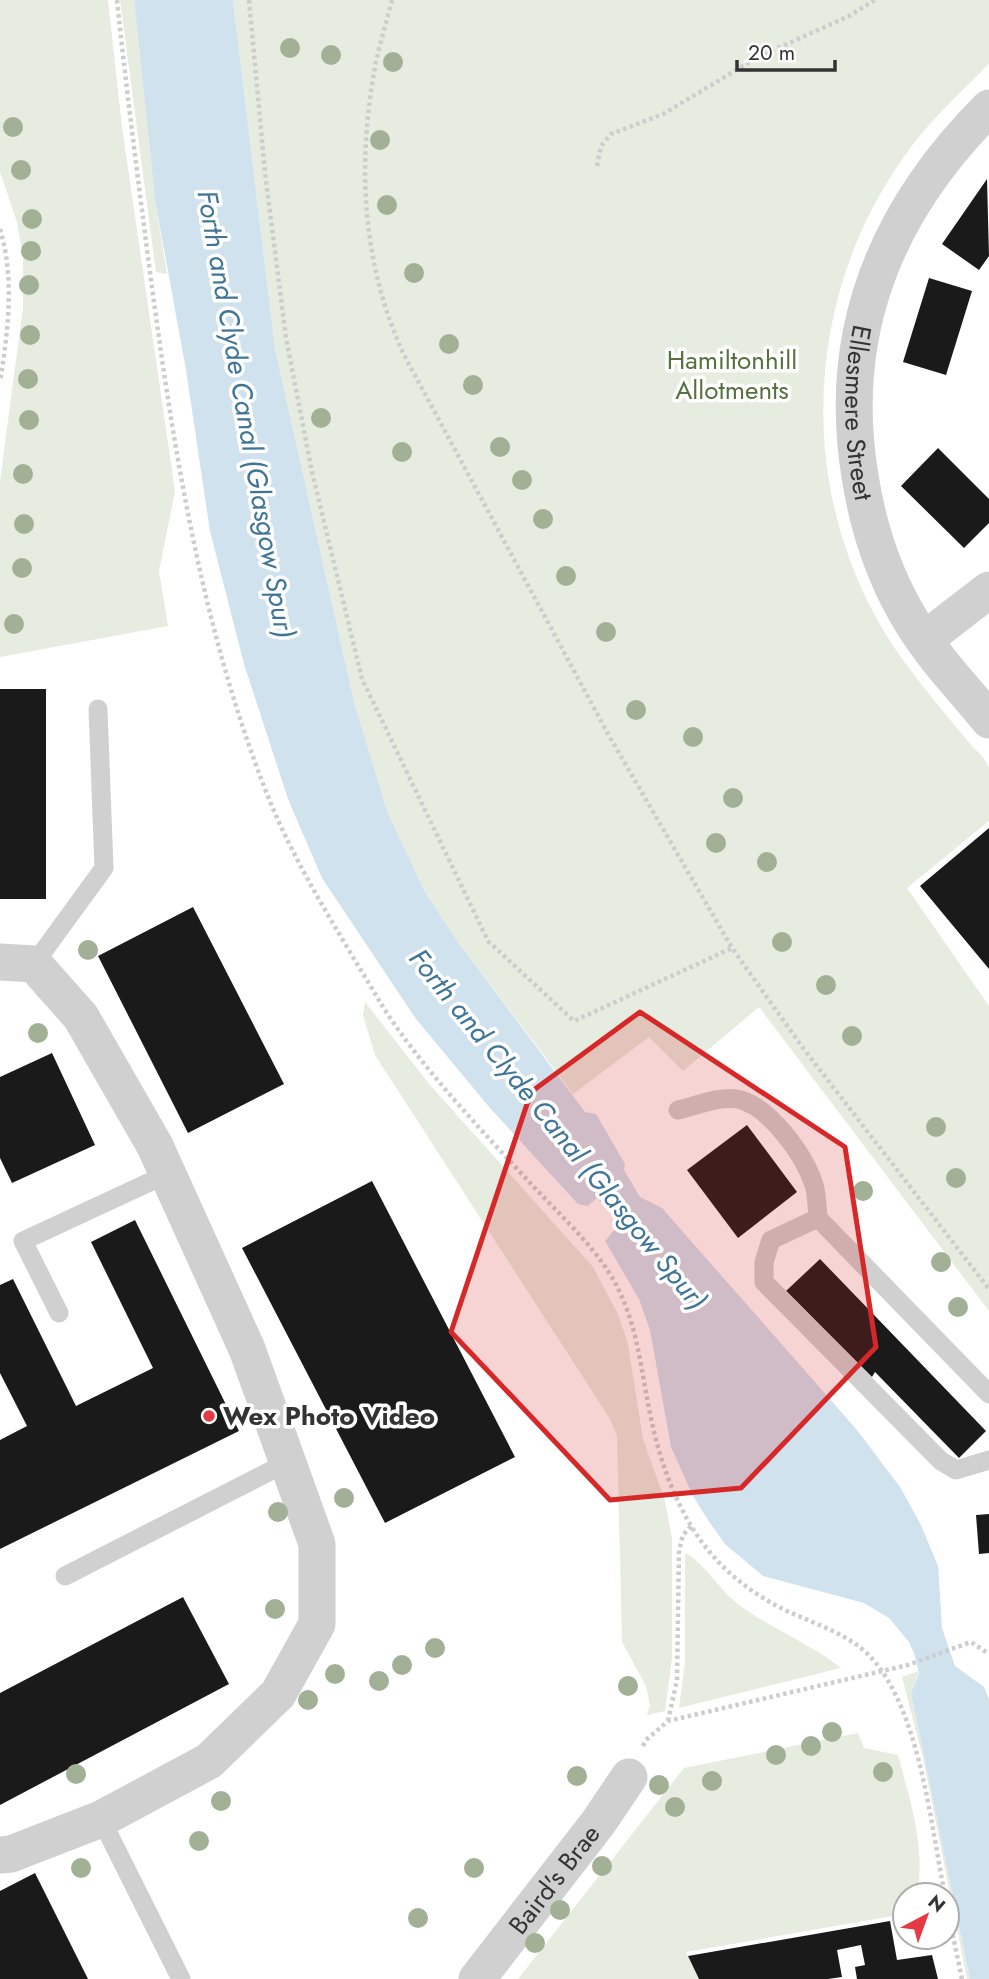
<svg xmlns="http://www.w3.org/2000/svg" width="989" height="1979" font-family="Jost,sans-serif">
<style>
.green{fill:#e6ecdf}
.water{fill:#cfe2ee}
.building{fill:#1a1a1a}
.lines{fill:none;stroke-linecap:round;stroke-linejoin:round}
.path{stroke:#cdcdcd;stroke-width:4.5;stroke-dasharray:3.5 3.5;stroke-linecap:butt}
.service{stroke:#d0d0d0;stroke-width:19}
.minor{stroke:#d0d0d0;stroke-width:37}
.tree{fill:#a2b095}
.marked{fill:#d62828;fill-opacity:0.2;stroke:#d62828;stroke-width:5;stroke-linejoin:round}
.poi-dot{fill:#e63946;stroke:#fff;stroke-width:2.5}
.labels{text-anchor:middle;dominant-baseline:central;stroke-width:7;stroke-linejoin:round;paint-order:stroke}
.park-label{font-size:26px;fill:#56703f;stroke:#fff}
.street-label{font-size:26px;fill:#333;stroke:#fff}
.poi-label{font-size:26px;font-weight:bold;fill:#333;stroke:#fff;text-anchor:start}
.water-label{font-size:28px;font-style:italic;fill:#3f7597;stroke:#fff}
</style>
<rect width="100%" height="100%" fill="#fff"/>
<path class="green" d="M0,0H108L122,127L175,491L159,571L168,626L0,657V481L23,308V258L17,222L0,172Z
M120,0H134L155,200L167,274L156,272Z
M233,0H989V64C959,94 927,123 903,158C803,300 796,490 888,638C911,674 939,706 966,739C972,747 986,758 989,768C989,783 989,806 989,821L907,888L989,1006V1311L759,1007L683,1071L649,1037L573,1094L455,938L424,890L387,811L371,761L355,706L275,349Z
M365,1002L430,1085L593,1267L618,1314L628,1344L643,1439L665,1501L672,1539V1658L665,1711L647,1715L650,1705L646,1686L622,1642L617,1436L610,1419L375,1055L363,1015Z
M685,1553C703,1561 721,1592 739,1605C772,1629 809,1643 841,1668L679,1708L685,1663Z
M919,1671L911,1693L970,1979H967L923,1758L902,1677Z
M858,1733L864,1748L898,1755C910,1800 926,1848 917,1895H905V1914L686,1952L699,1979H518L684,1768Z"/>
<path class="water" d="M134,0H233L275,349L355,706L387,811L424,890L455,938L585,1112L596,1114L625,1164L624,1170L640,1197L662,1208L857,1430L900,1487L920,1523L938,1566L942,1628L955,1666L984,1687L989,1699V1979H970L911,1693L919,1673L914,1653L909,1642L889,1618L864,1603L763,1576L725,1544L708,1520L693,1496L671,1447L650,1330L639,1299L605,1241L621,1222L597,1198L588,1206L578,1204L490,1108L416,1019L322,878L288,799L244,664L210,531L186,370L155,200Z"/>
<path class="building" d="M987,179L989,256L979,270L942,244Z
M929,278L972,291L946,375L903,362Z
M938,448L989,499V523L964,548L901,486Z
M0,689H46V899H0Z
M989,828V969L920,886Z
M193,907L284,1084L188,1133L98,956Z
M52,1053L95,1145L12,1183L0,1158V1077Z
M747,1125L797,1192L738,1238L687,1170Z
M372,1181L515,1457L385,1523L242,1248Z
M135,1220L239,1431L0,1549V1440L27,1426L0,1373V1285L13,1279L76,1406L153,1368L91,1242Z
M820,1259L986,1431L959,1458L875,1372L872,1377L786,1291Z
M989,1514V1553L979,1554L976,1515Z
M183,1597L229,1684L0,1805V1693Z
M35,1873L88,1979H0V1891Z
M890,1921L897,1960L932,1955L938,1979H857L855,1967L865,1965L861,1945L837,1950L842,1977L828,1979H699L688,1956Z"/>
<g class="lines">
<path class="path" d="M117,0C126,86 137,172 148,257C172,441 201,631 271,804C300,873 342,938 380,1002C417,1063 483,1132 532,1185C559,1214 589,1241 610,1274C638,1320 640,1367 651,1418C659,1457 672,1495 693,1529C716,1566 749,1593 789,1612C812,1622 837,1631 857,1645C919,1690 930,1824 945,1895
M249,0L265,173L286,338L312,472L362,679L488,941L574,1021L732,948
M392,0C386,24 378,48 374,73C357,169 363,266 404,355L608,734L732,948L803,1048L989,1289
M597,166L601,146L611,134L663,114L758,57L849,16L875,0
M0,229C15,279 8,331 0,382
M668,1721L677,1680L679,1550L683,1535L691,1526
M643,1746L646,1740L668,1721L908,1665L971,1642L989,1654
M947,1907L962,1979"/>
<path class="service" d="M34,964L104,868L98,709
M678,1110C696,1106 719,1096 737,1099C769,1105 805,1156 814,1185C817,1195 817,1207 818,1218L989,1394
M818,1218L771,1240L764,1262V1282L941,1461L956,1470L989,1460
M59,1313L23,1241L167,1174
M65,1576L290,1461
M101,1819L181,1979"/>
<g class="minor">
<path id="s1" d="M989,108C887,210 836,330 860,476C868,528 885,579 913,624C934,658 964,689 989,720"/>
<path d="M924,640L989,590"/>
<path d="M0,962L34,964L81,1017L155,1146L247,1349L317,1544V1624L278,1694L209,1761L101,1819L11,1854L0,1855"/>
<path id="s2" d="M477,1979L598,1823L629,1777"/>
</g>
</g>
<g class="tree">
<circle cx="290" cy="48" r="10"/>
<circle cx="331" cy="55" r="10"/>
<circle cx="393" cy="62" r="10"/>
<circle cx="13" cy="127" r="10"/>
<circle cx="380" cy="140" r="10"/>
<circle cx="21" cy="170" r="10"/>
<circle cx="387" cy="205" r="10"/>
<circle cx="32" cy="219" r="10"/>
<circle cx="31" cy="251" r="10"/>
<circle cx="414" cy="273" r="10"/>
<circle cx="29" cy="285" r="10"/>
<circle cx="30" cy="335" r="10"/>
<circle cx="449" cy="344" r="10"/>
<circle cx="28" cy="379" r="10"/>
<circle cx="473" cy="385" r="10"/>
<circle cx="321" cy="418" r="10"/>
<circle cx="29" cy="420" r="10"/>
<circle cx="500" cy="447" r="10"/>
<circle cx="402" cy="452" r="10"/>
<circle cx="23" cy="474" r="10"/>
<circle cx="522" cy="480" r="10"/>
<circle cx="543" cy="519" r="10"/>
<circle cx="24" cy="524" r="10"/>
<circle cx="22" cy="568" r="10"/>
<circle cx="566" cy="576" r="10"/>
<circle cx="14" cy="624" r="10"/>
<circle cx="606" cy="632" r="10"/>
<circle cx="636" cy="710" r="10"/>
<circle cx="693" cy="737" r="10"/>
<circle cx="733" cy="798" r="10"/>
<circle cx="716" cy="843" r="10"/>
<circle cx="767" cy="862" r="10"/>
<circle cx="782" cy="942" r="10"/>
<circle cx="88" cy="950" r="10"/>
<circle cx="826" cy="985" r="10"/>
<circle cx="38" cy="1033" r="10"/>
<circle cx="852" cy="1036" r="10"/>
<circle cx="936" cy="1127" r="10"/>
<circle cx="956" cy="1178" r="10"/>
<circle cx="863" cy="1191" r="10"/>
<circle cx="941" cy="1262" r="10"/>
<circle cx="958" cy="1307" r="10"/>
<circle cx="344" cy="1498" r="10"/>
<circle cx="278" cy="1512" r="10"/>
<circle cx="275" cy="1609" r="10"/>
<circle cx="435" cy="1648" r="10"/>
<circle cx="402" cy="1665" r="10"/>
<circle cx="335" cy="1674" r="10"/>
<circle cx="379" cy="1681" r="10"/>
<circle cx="628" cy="1686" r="10"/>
<circle cx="308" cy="1700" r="10"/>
<circle cx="832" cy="1732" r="10"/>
<circle cx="811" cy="1746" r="10"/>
<circle cx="776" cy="1755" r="10"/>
<circle cx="883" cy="1772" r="10"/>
<circle cx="76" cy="1774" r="10"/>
<circle cx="577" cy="1776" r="10"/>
<circle cx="712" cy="1781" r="10"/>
<circle cx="659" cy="1785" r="10"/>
<circle cx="221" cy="1801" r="10"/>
<circle cx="675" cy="1807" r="10"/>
<circle cx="199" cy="1841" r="10"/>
<circle cx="602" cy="1866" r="10"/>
<circle cx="81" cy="1868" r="10"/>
<circle cx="474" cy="1868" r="10"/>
<circle cx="560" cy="1910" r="10"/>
<circle cx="418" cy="1918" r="10"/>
<circle cx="535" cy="1943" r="10"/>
</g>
<path class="marked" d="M640,1012L845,1147L876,1347L741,1488L610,1500L451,1332L531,1092Z"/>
<circle class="poi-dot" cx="209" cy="1416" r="7"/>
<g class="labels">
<g class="park-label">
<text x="732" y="360">Hamiltonhill<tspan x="732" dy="30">Allotments</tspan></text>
</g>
<g class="street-label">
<text stroke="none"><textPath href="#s1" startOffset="343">Ellesmere Street</textPath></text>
<text stroke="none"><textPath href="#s2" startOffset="126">Baird's Brae</textPath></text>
</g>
<g class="poi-label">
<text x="223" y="1416">Wex Photo Video</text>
</g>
<g class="water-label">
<text transform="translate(246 414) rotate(80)">Forth and Clyde Canal (Glasgow Spur)</text>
<text transform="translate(558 1129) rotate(51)">Forth and Clyde Canal (Glasgow Spur)</text>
</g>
</g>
<g transform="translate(926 1916) rotate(41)"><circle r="33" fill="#ffffff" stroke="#adadad" stroke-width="2"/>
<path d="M0-5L12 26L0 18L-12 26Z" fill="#e63946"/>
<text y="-10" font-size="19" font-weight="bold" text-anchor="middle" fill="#333333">N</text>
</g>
<path d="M737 60v10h98v-10" fill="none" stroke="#333333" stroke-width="3.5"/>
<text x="748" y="60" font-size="21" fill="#333333" stroke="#ffffff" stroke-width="5" paint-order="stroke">20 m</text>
</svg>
